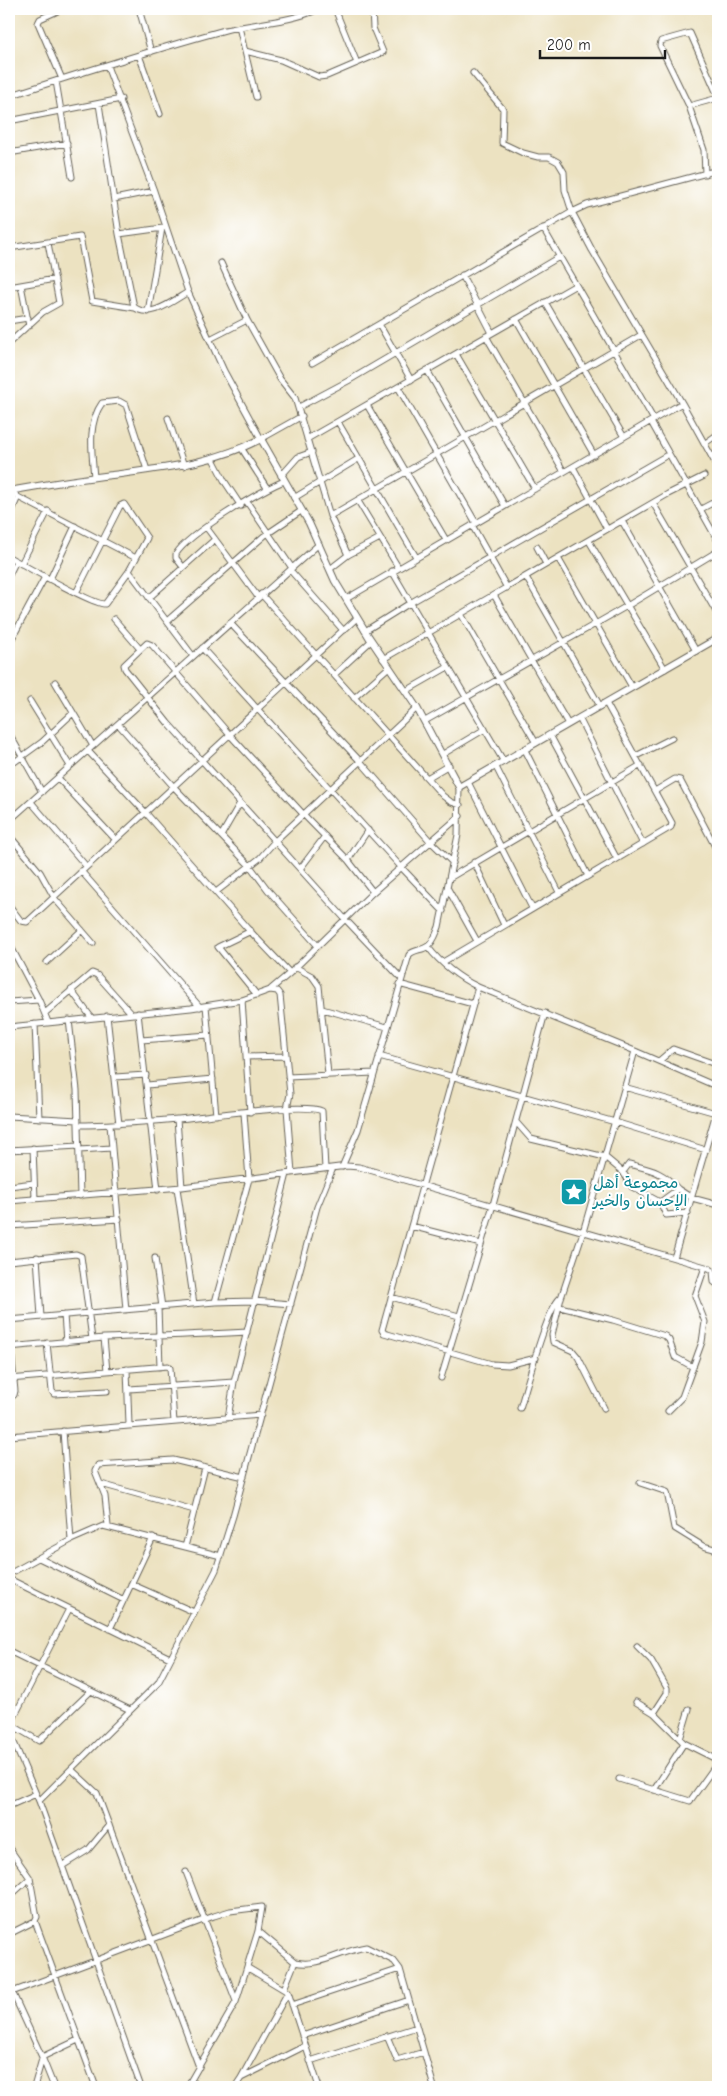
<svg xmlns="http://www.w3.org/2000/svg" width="727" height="2096" font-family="'Comic Neue','Playpen Sans Arabic',sans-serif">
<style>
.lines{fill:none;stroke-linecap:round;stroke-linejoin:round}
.minor-casing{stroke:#656156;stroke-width:7}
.tertiary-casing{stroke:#656156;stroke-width:8}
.minor{stroke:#fff;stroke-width:5}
.tertiary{stroke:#fff;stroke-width:6}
.labels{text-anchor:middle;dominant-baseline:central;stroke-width:4;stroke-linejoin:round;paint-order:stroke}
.culture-label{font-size:16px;fill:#0d838f;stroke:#fff;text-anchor:start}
</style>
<rect width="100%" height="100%" fill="#fff"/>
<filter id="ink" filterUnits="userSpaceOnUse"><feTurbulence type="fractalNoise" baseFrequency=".02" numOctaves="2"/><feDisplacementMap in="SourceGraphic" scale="10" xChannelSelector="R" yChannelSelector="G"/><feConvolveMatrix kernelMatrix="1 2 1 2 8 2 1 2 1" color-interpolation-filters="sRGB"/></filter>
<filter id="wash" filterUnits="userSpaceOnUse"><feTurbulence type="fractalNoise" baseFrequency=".0096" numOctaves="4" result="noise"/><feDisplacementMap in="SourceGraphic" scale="20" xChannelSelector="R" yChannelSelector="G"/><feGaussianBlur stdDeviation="1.12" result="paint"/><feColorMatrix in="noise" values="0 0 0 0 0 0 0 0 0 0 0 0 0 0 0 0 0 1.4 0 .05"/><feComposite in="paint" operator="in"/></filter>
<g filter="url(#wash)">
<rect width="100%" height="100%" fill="#ece2c1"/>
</g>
<g filter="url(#ink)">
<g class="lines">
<g class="minor-casing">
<path id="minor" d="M62,9L40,19L38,23L62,79
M139,9L151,52
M335,9L357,63
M239,27L256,97
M245,51L281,60L319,77L327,76L383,52L373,28L372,9
M139,55L160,114
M107,66L154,191L188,292L224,371L261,439L302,416
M473,73L503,109L502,143L523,153L538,157H549L558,162L564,172L565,190L572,212L587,205L718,170
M56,81L72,177
M9,96C80,73 152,50 225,30C254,23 292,22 318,9
M99,104L119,234L134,307C150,320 174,300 188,292
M689,106L718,98
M9,121L121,99
M9,153L67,143
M705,174L704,150L689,106L660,46L661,41L690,33L718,96
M114,199L154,191
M543,228L654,420
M119,234L163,228
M9,248L80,237L92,301L135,308
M221,263L247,320L280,379L295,398L330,516L348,555
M462,275L492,333
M21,285L29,326
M9,287L55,279
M545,302L624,437
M148,312L162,228
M516,319L594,455
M9,321L28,318
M379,324L411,380
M486,336L564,472
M210,339L247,320
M9,343L43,312L59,303L48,243
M456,354L535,489
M312,363L572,212L592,250L682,403L718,468
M427,370L505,506
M398,387L476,523
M367,405L446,540
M299,407L348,381L559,257
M168,418L184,466
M338,422L416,557
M651,422L718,541
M307,439L576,285
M704,444L718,434
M242,449L267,488
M213,459L225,482L241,506
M573,467L607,529
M281,476L298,457L312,452
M94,477C92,453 87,424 102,403L119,401L126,405L147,470
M11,491L18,497L136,558
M294,498L358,459
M358,501L398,567
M247,502L292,568
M653,503L718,615
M701,509L718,500
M330,516L641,335
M9,517L18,497
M622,521L696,651
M472,525L507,588
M206,527L258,597
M589,541L665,669
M537,547L546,564
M9,557C24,565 93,605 105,604L129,571L147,538L124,504L120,506L76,593
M558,558L632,687
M21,564L48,511
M183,567L176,558V554C189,533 260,491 284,481
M330,569L348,555L380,538
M290,570L342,629L344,630L357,618
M129,571L193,656
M392,571L504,762
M9,575L16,561
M526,577L600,706
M50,579L75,526
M261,594L443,796L451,802L460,805
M494,595L568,724
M149,598L215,539
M346,599L682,403
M461,614L536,743
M114,619L140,649
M167,621L264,536L301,511
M230,623L360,761L430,841L453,863
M365,631L410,603L669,454
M9,644L45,577
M202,648L401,867L443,911
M383,659L668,494L704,476
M334,675L371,641
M55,682L93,746
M406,691L448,667
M354,698L389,667
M30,701L70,766
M579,718L643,844
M425,721L627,606L718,551
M118,724L173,786L250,866L268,890L317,945
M9,733L42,792
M550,735L617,859
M525,750L588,876
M88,751L145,812L247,928L290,973L271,989
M443,754L485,729
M636,756L672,738
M9,766L42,742L73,713
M496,767L559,892
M58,778L115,839
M427,778L449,765
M468,782L532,908
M655,791L675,779L680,780L718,852
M31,802L86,866
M9,821L319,544
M9,835L40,872L55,899L93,943
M221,836L240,803
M348,860L368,830
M474,862L504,925
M300,869L325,836
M81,871L200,1007
M451,877L641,765
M448,889L477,941
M216,892L260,858L275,841L417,708
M373,892L348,860L304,815L229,734L152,645L147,643L124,665L125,669L168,723L345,919L401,978
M9,905L21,921L27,922L343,630
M251,931L218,947L257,995
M9,943L39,1000L48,1022
M428,947C440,963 459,978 478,987L382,1330L384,1333L492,1364L508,1365L536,1358
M47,962L82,930
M443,962L671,827L672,823L606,703
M295,967L312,976L319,986L328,1074
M290,973L373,892L460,816
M399,984L473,1004
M478,987L635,1051L583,1232L561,1298L552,1335L553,1342L573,1351L578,1357L604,1408
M71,990L91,1017
M242,1000L250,1112
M9,1002L39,1000
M206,1006L216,1115
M322,1009L387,1027
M45,1013L92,973L97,975L131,1013
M138,1013L158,1190
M107,1016L119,1124
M69,1020L77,1090L80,1196
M35,1024L39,1118
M9,1027L191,1008L242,1000L270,990L277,991L280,995L290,1094L287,1109L292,1173
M141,1040L209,1035
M635,1051L718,1087
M379,1056L615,1122L706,1150
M246,1057L286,1056
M659,1061L673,1049L718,1065
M115,1077L146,1075
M288,1077L374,1073
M147,1085L213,1079
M624,1087L716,1113
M9,1116L78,1120
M177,1119L182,1187
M516,1122L531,1139L605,1157L623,1172L632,1187L660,1202L666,1215L688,1213
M78,1125C111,1125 144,1122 177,1119C202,1117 305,1102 322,1111L325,1169
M110,1125L126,1310
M33,1148L35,1199
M9,1150L79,1146
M79,1150L112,1148
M342,1167L358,1130L409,955C414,949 422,951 428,946C434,942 436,934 439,927L458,835L459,787
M623,1172L629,1164C652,1170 662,1171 678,1189
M9,1186L34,1183
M177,1188L194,1304
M9,1201L182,1187L347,1166L359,1167L709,1268L713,1271L714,1282L718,1285
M660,1202L678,1189L692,1198L718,1205
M9,1226L119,1219
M411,1226L481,1244
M37,1257L41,1317
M155,1258L162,1307
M674,1258L718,1106
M9,1261L76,1254L81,1256L92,1339
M391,1297L459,1316
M215,1302L249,1179L244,1113
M158,1307L160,1367
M560,1307L613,1320L665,1336L669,1340L675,1357L693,1367
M64,1315L66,1342
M9,1320L215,1302L254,1301L291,1304
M9,1329L15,1391L14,1395L9,1398
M104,1338C152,1336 199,1335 247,1332
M47,1343L52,1391L54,1394L107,1391
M9,1347L104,1338L107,1371
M127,1369L129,1425
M441,1378L493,1205L545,1013
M9,1379L168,1366L170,1368L174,1422
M129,1389L234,1382
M520,1408C527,1386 546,1311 560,1298
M668,1411L682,1397L702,1342L705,1322L695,1296L705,1267
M228,1418L234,1382L287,1174
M63,1431L71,1540
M9,1436L261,1415
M640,1483L667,1492L674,1528L703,1546L718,1550
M101,1484L194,1510
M108,1526L105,1496L95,1471L98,1465L173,1460L244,1477
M185,1547L205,1468
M39,1558L124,1600
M9,1574L71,1540L103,1526L221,1556
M9,1579L170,1658
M131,1584L194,1612
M110,1629L153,1538
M637,1646L651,1660L667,1688V1693L654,1713
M9,1651L130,1710
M636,1702L654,1713L684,1743L718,1760
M10,1724L39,1741L91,1691
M9,1727L69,1609
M9,1731L39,1801L141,2087
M680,1739L689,1709
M71,1769L158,1683L216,1570L233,1516L317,1207L333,1168
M619,1779L690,1801L718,1762
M654,1790L684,1743
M39,1801L71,1769L97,1793L199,2067
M9,1806L36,1794
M9,1848L30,1878L37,1917L35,1921L96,2087
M62,1866L88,1850L109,1825
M186,1872L236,2001
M9,1897L30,1878
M258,1931L295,1962C319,1968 343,1950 366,1947L394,1961L400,1969L434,2087
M9,1934L35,1921
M248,1968L288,1992L319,2087
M9,1985L42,2057L54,2087
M284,1989L295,1962
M12,1992L214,1916L230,1911L262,1907L258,1931L236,2002L187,2087
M288,1992L241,2078L305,2046
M292,2005L400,1969
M302,2036L409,2000
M387,2036L397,2060L424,2052
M42,2057L78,2040
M310,2061L417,2027
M34,2087L42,2059
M235,2087L241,2078"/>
</g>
<g class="tertiary-casing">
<path id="tertiary" d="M9,491C43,485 77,479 112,475C168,467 209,465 261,439L309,523L335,581L369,637L417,708L459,787L718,638"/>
</g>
<use href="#minor" class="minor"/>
<use href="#tertiary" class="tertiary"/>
</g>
</g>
<defs>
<g id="sight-square" transform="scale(1.4375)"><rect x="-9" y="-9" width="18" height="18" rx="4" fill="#0f9aa8" stroke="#fff"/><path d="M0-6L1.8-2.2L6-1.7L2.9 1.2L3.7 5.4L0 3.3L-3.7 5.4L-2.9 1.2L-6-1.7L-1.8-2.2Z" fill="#fff"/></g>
</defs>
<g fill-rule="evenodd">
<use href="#sight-square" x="574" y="1192"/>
</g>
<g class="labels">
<g class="culture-label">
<text x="593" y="1183">مجموعة أهل<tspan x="593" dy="18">الإحسان والخير</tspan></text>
</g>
</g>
<rect width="727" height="2096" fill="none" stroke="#fff" stroke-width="30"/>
<path d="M540 50v8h125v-8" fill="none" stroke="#1c1c1c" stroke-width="2.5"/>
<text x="547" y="50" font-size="15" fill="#1c1c1c" stroke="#ffffff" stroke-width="4" paint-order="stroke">200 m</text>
</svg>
